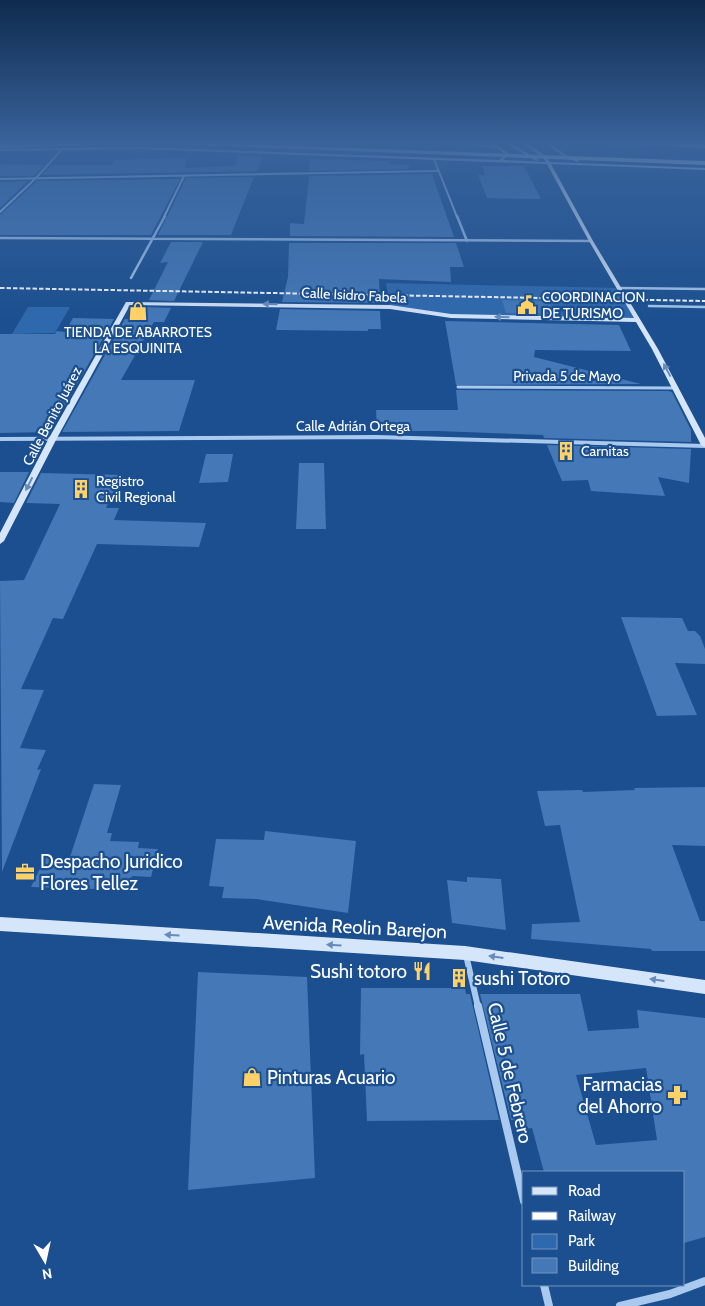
<svg xmlns="http://www.w3.org/2000/svg" width="705" height="1306" font-family="Cabin,sans-serif">
<style>
.green{fill:#2e69ad}
.building{fill:#4478b7;fill-rule:evenodd}
.lines{fill:none;stroke-linecap:round;stroke-linejoin:round}
.minor-far5{stroke:#a9c9ee;stroke-width:2}
.minor-far4{stroke:#a9c9ee;stroke-width:2.5}
.minor-far3{stroke:#a9c9ee;stroke-width:3}
.minor-far2{stroke:#a9c9ee;stroke-width:4}
.minor-far1{stroke:#a9c9ee;stroke-width:6}
.minor{stroke:#a9c9ee;stroke-width:8}
.secondary{fill:#d6e6fa;fill-rule:evenodd}
.trunk{fill:#f8faff;fill-rule:evenodd}
.rail{stroke:#fff;stroke-width:2;stroke-dasharray:4.5 2;stroke-linecap:butt}
.oneway{fill:#668bba}
.labels{text-anchor:middle;dominant-baseline:central;stroke-width:4.5;stroke-linejoin:round;paint-order:stroke}
.far-street-label{font-size:14px;fill:#fff;stroke:#1b4f8f}
.far-poi-label{font-size:14px;fill:#fff;stroke:#1b4f8f;text-anchor:start}
.near-poi-label{font-size:19px;fill:#fff;stroke:#1b4f8f;text-anchor:start}
.near-street-label{font-size:19px;fill:#fff;stroke:#1b4f8f}
</style>
<rect width="100%" height="100%" fill="#1b4f8f"/>
<path class="green" d="M386,283L619,288L638,320L451,316L390,307Z
M28,307H70L55,333L12,334Z"/>
<path class="building" d="M238,156L263,157L257,171L42,175L52,165H112L114,160L186,158L185,168L235,166Z
M310,159L390,161L389,164L410,165L407,169L309,171Z
M0,164L44,165L34,176H0Z
M482,166H524L541,199L487,198L478,175H485Z
M432,174L454,237L290,236V223L304,224L309,176Z
M254,177L231,235H158L186,178Z
M180,179L151,235H0V215L37,181Z
M28,181L0,208V182Z
M171,242H203L174,301L149,300L168,262L160,263Z
M289,243H456L464,267H450L451,282L379,279L380,303L282,302L288,277Z
M502,300L549,301L555,314L506,313Z
M145,307L171,308L164,322H154L121,380H195L179,431L62,432L125,319H129L135,309H144Z
M280,309L380,311L381,329H368V331L276,330Z
M73,318L114,319L50,432L0,433V334H55L57,331L65,332Z
M445,321L619,325L631,351L535,350L534,357L641,384L456,385Z
M456,390L668,391L672,392L691,430V442L544,438L543,435L437,431H377L376,410H458Z
M547,445L691,449L689,483L658,477L665,496L591,491L588,480L562,481Z
M206,454H233L228,482L199,483Z
M299,463H324L326,529H296Z
M0,472H29L14,503L0,502Z
M41,473L121,475L106,508H119L114,520L206,523L199,547L97,544L63,619L53,618L21,689L44,690L20,748L46,750L37,770L41,769L2,872L0,581L24,580L60,504L26,503Z
M621,617L682,618L688,631H695L700,636L705,649V664L675,663L697,715L657,716Z
M94,784L121,785L107,833H112L110,841L139,842L138,848L158,849L151,877L132,876L128,890L31,887L45,858L69,860Z
M705,787V846L672,845L700,921H705V951H652L651,949L531,939L532,924L580,922L560,825L545,826L537,791L582,790L583,792L635,790L634,788Z
M265,831L356,841L348,913L256,899L222,898L224,887L209,886L216,839L264,840Z
M467,877L501,879L506,930L452,923L447,880L467,882Z
M198,972L307,977L315,1178L188,1190Z
M361,988H465L466,994H470L499,1120L367,1121L364,1054L360,1055Z
M480,994H580L588,1031L639,1028L637,1010L705,1018V1237L684,1243V1172H544L532,1128L525,1129L523,1120H511ZM646,1068L657,1140L596,1145L576,1075Z"/>
<g class="lines">
<path class="minor-far5" d="M451,141L499,148
M434,159L457,217
M0,179L437,171
M0,212L36,178L63,148
M164,217L184,176"/>
<path class="minor-far4" d="M457,216L467,241
M0,238L591,241
M131,278L165,216
M619,288L705,289
M649,306L705,307"/>
<path class="minor-far3" d="M458,387L676,388"/>
<path class="minor-far2" d="M0,439L376,437L705,446"/>
<path class="minor-far1" d="M466,955L478,1007"/>
<path class="minor" d="M478,1006L524,1201
M544,1285L549,1306
M620,1306L670,1294L705,1281"/>
<path class="secondary" d="M487,141H491L510,154L503,160L546,162L543,158L519,141H524L546,156L550,162L705,168V170L551,164L593,241L658,349L705,438V447L701,445L652,349L636,322L451,318L390,309L130,305L57,438L4,541L0,544V533L49,438L126,302L390,305L451,314L634,318L589,241L547,164L140,149L0,151V149L140,147L499,160L506,155Z
M502,141H507L539,160L536,161Z
M542,141H546L568,156L580,161L578,162L566,158Z
M0,917L465,946L705,980V994L465,960L0,931Z"/>
<path class="trunk" d="M161,141L705,161V165L146,143L0,148V144Z
M564,141L705,144V148L566,142Z"/>
<path class="rail" d="M0,288L705,301"/>
</g>
<defs><path id="oneway-solid" d="M-6-.8H1V-3.2L6.5 0L1 3.2V.8H-6Z" transform="scale(1.25)"/></defs>
<g class="oneway">
<use href="#oneway-solid" transform="translate(270 304) rotate(-179)"/>
<use href="#oneway-solid" transform="translate(502 317) rotate(-179)"/>
<use href="#oneway-solid" transform="translate(667 370) rotate(-118)"/>
<use href="#oneway-solid" transform="translate(29 484) rotate(117)"/>
<use href="#oneway-solid" transform="translate(172 935) rotate(-177)"/>
<use href="#oneway-solid" transform="translate(334 945) rotate(-177)"/>
<use href="#oneway-solid" transform="translate(496 957) rotate(-172)"/>
<use href="#oneway-solid" transform="translate(657 980) rotate(-172)"/>
</g>
<linearGradient id="sky" x2="0" y2="1"><stop stop-color="#0f2b4f"/><stop offset="0.44" stop-color="#39639b"/><stop offset="1" stop-color="#39639b" stop-opacity="0"/></linearGradient>
<rect width="705" height="324" fill="url(#sky)"/>
<defs>
<g id="civic-bare" transform="scale(1.5)"><path d="M-.6-6.5H3V-4.5H.6V-3L4-1V1h2V6H-6V1h2V-1L-.6-3ZM-1.2 2.5V6h2.4V2.5Z" fill="#ffd166" stroke="#1b4f8f" stroke-width="2.5" paint-order="stroke"/></g>
<g id="shop-bare" transform="scale(1.5)"><path d="M-5-2.5h2.3a2.7 3.5 0 0 1 5.4 0H5L5.5 6h-11ZM-1.5-2.5h3a1.5 2.3 0 0 0-3 0Z" fill="#ffd166" stroke="#1b4f8f" stroke-width="2.5" paint-order="stroke"/></g>
<g id="building-bare" transform="scale(1.5)"><path d="M-4-6H4V6H1V3H-1V6H-4ZM-2.5-4.3h1.7v1.8h-1.7ZM.8-4.3h1.7v1.8H.8ZM-2.5-1h1.7V.8h-1.7ZM.8-1h1.7V.8H.8Z" fill="#ffd166" stroke="#1b4f8f" stroke-width="2.5" paint-order="stroke"/></g>
<g id="office-bare" transform="scale(1.5)"><path d="M-6-3h4V-5.5h4V-3h4V5H-6ZM-1-4.5V-3h2v-1.5ZM-6 0V1H6V0Z" fill="#ffd166" stroke="#1b4f8f" stroke-width="2.5" paint-order="stroke"/></g>
<g id="restaurant-bare" transform="scale(1.5)"><path d="M-5-6h1v4h1v-4h1v4h1v-4h1v5L-1.5 .5V6h-2V.5L-5-1ZM5-6V6H3V1.5H1.5Q1.5-4 5-6Z" fill="#ffd166" stroke="#1b4f8f" stroke-width="2.5" paint-order="stroke"/></g>
<g id="pharmacy-bare" transform="scale(1.5)"><path d="M-2-6h4v4h4v4h-4v4h-4v-4h-4v-4h4Z" fill="#ffd166" stroke="#1b4f8f" stroke-width="2.5" paint-order="stroke"/></g>
</defs>
<g fill-rule="evenodd">
<use href="#civic-bare" x="527" y="305"/>
<use href="#shop-bare" x="138" y="311"/>
<use href="#building-bare" x="566" y="451"/>
<use href="#building-bare" x="81" y="489"/>
<use href="#office-bare" x="25" y="872"/>
<use href="#restaurant-bare" x="422" y="971"/>
<use href="#building-bare" x="459" y="978"/>
<use href="#shop-bare" x="252" y="1077"/>
<use href="#pharmacy-bare" x="677" y="1095"/>
</g>
<g class="labels">
<g class="far-street-label">
<text transform="translate(354 295) rotate(3)">Calle Isidro Fabela</text>
<text x="567" y="376">Privada 5 de Mayo</text>
<text transform="translate(52 416) rotate(-62)">Calle Benito Juárez</text>
<text x="353" y="426">Calle Adrián Ortega</text>
</g>
<g class="far-poi-label">
<text x="542" y="297">COORDINACION<tspan x="542" dy="16">DE TURISMO</tspan></text>
<text x="138" y="332" text-anchor="middle">TIENDA DE ABARROTES<tspan x="138" dy="16">LA ESQUINITA</tspan></text>
<text x="581" y="451">Carnitas</text>
<text x="96" y="481">Registro<tspan x="96" dy="16">Civil Regional</tspan></text>
</g>
<g class="near-poi-label">
<text x="40" y="861">Despacho Juridico<tspan x="40" dy="22">Flores Tellez</tspan></text>
<text x="407" y="971" text-anchor="end">Sushi totoro</text>
<text x="474" y="978">sushi Totoro</text>
<text x="267" y="1077">Pinturas Acuario</text>
<text x="662" y="1084" text-anchor="end">Farmacias<tspan x="662" dy="22">del Ahorro</tspan></text>
</g>
<g class="near-street-label">
<text transform="translate(355 927) rotate(3)">Avenida Reolin Barejon</text>
<text transform="translate(510 1073) rotate(77)">Calle 5 de Febrero</text>
</g>
</g>
<rect x="522" y="1171" width="162" height="115" fill="#1b4f8f" stroke="#7695bc"/>
<rect x="532" y="1187" width="25" height="8" fill="#d6e6fa" stroke="#7695bc"/>
<text x="568" y="1196" font-size="15" fill="#ffffff">Road</text>
<rect x="532" y="1212" width="25" height="8" fill="#ffffff" stroke="#7695bc"/>
<text x="568" y="1221" font-size="15" fill="#ffffff">Railway</text>
<rect x="532" y="1234" width="25" height="15" fill="#2e69ad" stroke="#7695bc"/>
<text x="568" y="1246" font-size="15" fill="#ffffff">Park</text>
<rect x="532" y="1258" width="25" height="15" fill="#4478b7" stroke="#7695bc"/>
<text x="568" y="1271" font-size="15" fill="#ffffff">Building</text>
<g transform="translate(45 1261) rotate(171)" stroke="#1b4f8f" stroke-width="4" paint-order="stroke">
<path d="M0-4L9 19L0 12L-9 19Z" fill="#ffffff"/>
<text y="-8" font-size="14" font-weight="bold" text-anchor="middle" fill="#ffffff">N</text>
</g>
</svg>
